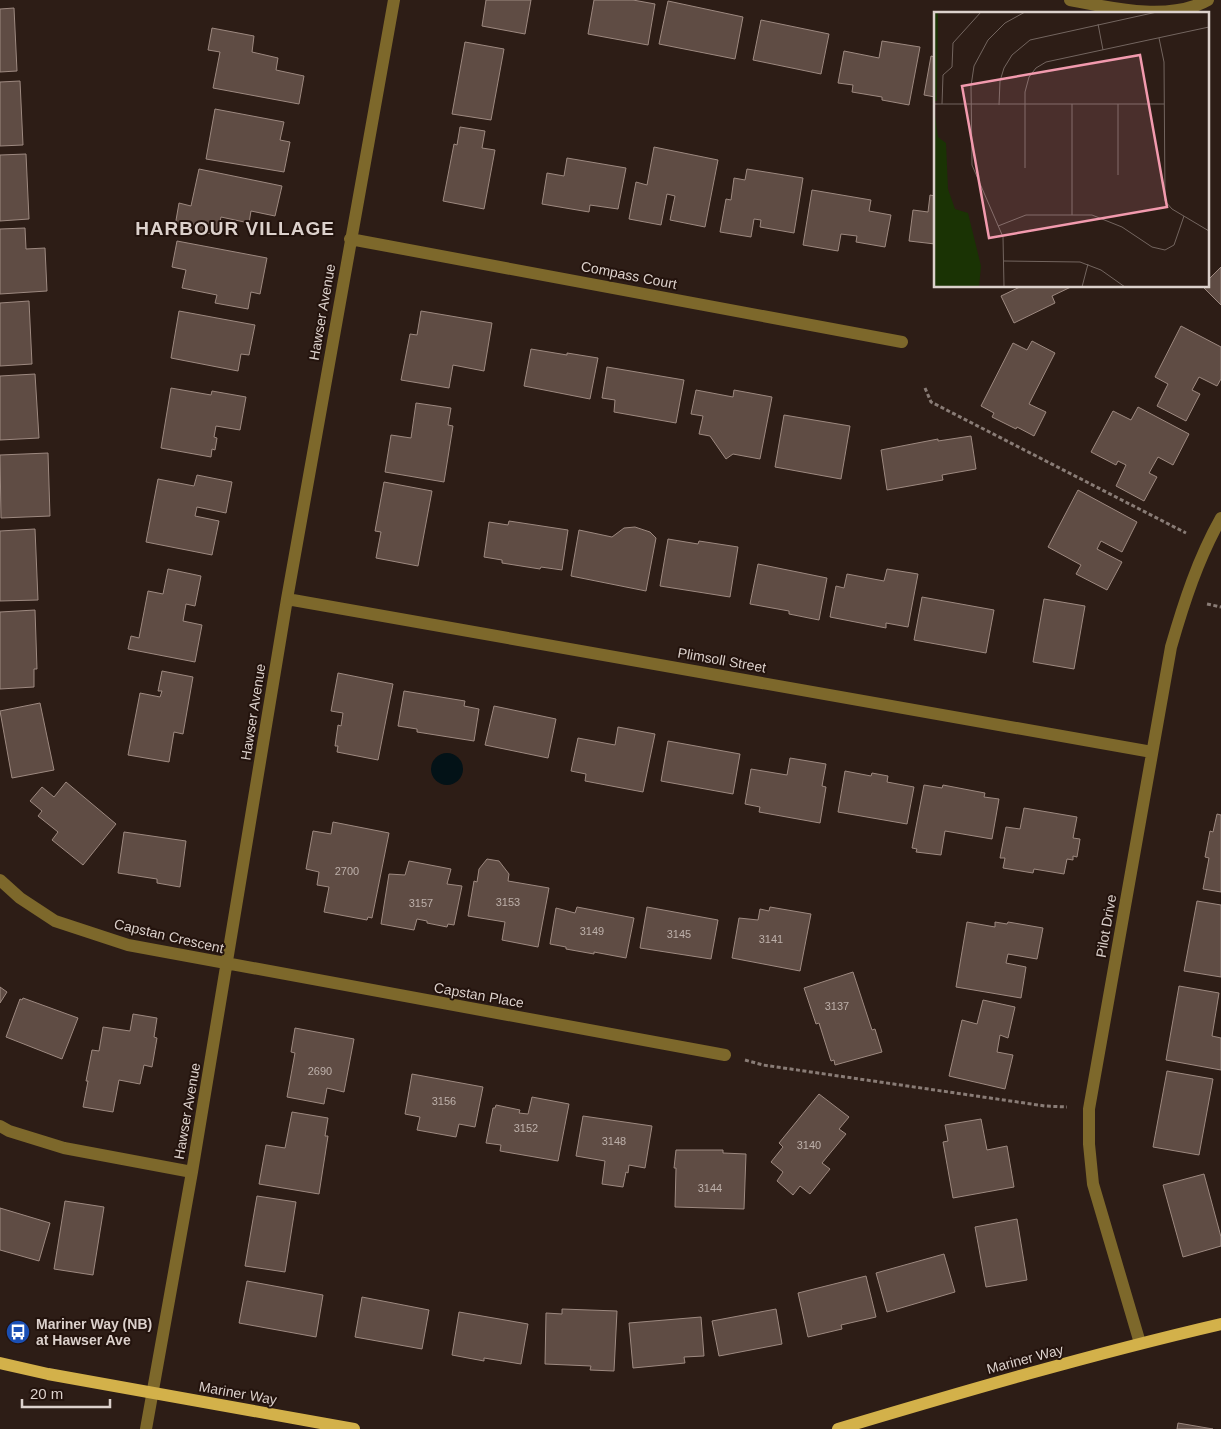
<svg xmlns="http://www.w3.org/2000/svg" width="1221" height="1429" font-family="Helvetica,sans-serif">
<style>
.water{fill:#031217}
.building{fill:#5f4c44;stroke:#9d8980}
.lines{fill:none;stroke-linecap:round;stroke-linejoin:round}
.path{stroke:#897c76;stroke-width:3;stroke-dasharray:4 2.5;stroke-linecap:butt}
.minor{stroke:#7d682b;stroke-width:12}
.major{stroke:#d3b14a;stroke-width:12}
.labels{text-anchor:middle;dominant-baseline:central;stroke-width:4;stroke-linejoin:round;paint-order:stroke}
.number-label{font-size:11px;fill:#bdb0aa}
.street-label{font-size:14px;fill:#dcd1cc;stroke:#23130d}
.poi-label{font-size:14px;font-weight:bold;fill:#dcd1cc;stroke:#23130d;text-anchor:start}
.district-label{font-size:19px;font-weight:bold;letter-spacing:1px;fill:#dcd1cc;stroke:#23130d}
.inset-road{fill:none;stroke:#73655f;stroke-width:1}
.view{fill:#f29aae;fill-opacity:0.15;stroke:#f29aae;stroke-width:2.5}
.inset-edge{fill:none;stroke:#dcd1cc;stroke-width:2.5}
</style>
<rect width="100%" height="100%" fill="#2d1d16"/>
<path class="water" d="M431 769a16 16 0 1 1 32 0a16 16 0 1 1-32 0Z"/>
<path class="building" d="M486,0H531L525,34L482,26Z
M594,0H633L655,4L648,45L588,34Z
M668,1L743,17L735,59L659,44Z
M14,8L17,71L0,72V9Z
M761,20L829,34L821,74L753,60Z
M212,28L254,36L252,52L278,58L276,70L304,76L299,104L213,88L220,52L208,50Z
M882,41L920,47L909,105L882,100V97L852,92L853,85L838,83L844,51L879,58Z
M465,42L504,49L491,120L452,114Z
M931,56L935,57V97L924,95Z
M20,81L23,145L0,146V82Z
M215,109L284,122L280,140L290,142L284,172L206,159Z
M460,127L485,131L482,148L495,150L484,209L443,201L454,144L457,145Z
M654,147L718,160L705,227L670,220L675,196L667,194L661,225L629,219L636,182L647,185Z
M26,154L29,219L0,221V155Z
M567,158L626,168L618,209L590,205L589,212L542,204L547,173L564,176Z
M199,169L282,186L275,216L251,211L249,223L221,217L217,235L175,226L179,203L191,206Z
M747,169L803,178L794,233L760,227L761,220L754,219L751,237L720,232L726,199L731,200L734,178L745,180Z
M812,190L871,200L869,211L891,215L885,247L856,242L857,236L841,234L838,251L803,245Z
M930,195L935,196V244L909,241L913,210L928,212Z
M25,228L26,249L45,248L47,291L0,294V229Z
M177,241L267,258L260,294L251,292L248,309L215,303L217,295L182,288L186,270L172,267Z
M1221,267V305L1202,286H1207V281Z
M1022,286H1073L1052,296L1055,303L1014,323L1001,296Z
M29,301L32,364L0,366V303Z
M179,311L255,325L249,355L241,354L238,371L171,358Z
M421,311L492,323L484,371L453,365L449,388L401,380L410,334L417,335Z
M1181,326L1221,347V379L1217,386L1199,377L1192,390L1200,394L1186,421L1157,406L1168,384L1155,377Z
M1032,341L1055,353L1029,404L1046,412L1034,436L1017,427L1016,429L992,417L994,413L981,406L1013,343L1027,350Z
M531,349L567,355V353L598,358L590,399L524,386Z
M607,367L684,380L676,423L614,412L615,400L602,398Z
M35,374L39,438L0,440V376Z
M171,388L211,395L212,391L246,397L240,430L216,426L214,437L217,438L215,450L212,449L211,457L161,448Z
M696,390L733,397L734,390L772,397L760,459L733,454L726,459L710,436L699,434L703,416L691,414Z
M416,403L451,408L448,425L453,426L444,482L385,472L391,435L411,438Z
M1138,407L1189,434L1173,465L1158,457L1149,473L1157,477L1144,501L1116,486L1126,465L1118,461L1116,465L1091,452L1113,411L1131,420Z
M784,415L850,426L841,479L775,467Z
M971,436L976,469L942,475L943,480L887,490L881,450L938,439V441Z
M48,453L50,516L1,518L0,455Z
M197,475L232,482L226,513L197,507L195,516L219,521L212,555L146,542L158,479L194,486Z
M384,482L432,491L418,566L376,558L381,532L375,531Z
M1078,490L1137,522L1122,552L1101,541L1097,549L1122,562L1107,590L1076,574L1081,565L1048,547Z
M509,521L568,530L562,570L541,567L540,569L502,563V560L484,557L489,522L508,525Z
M635,527L650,532L656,538L646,591L571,576L579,530L612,537L624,528Z
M35,529L38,600L0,601V531Z
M668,539L698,544L699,541L738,547L730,597L660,586Z
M758,564L827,578L819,620L789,614V611L750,604Z
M168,569L201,576L195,606L186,604L183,621L202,625L195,662L128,649L131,636L139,638L148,591L163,594Z
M887,569L918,574L908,627L886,623V628L830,617L836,586L844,588L847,574L884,581Z
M922,597L994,610L986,653L914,640Z
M1044,599L1085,606L1074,669L1033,662Z
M35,610L37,669H34V687L0,689V612Z
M162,671L193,677L183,734L174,732L169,762L128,755L140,693L160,697L162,691H158Z
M338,673L393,684L378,760L337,752L338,746H335L338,725L341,726L343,713L331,711Z
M404,691L465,701L464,706L479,709L474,741L417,732V729L398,726Z
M40,703L54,770L12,778L0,711Z
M494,706L556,719L548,758L485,745Z
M618,727L655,734L643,792L585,781L586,774L571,771L578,738L615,745Z
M668,741L740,754L733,794L661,781Z
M790,758L826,764L822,786L826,787L820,823L759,812L760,807L745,804L751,769L787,775Z
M845,771L871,776L872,773L888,776L887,782L914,787L907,824L838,812Z
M66,782L116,824L83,865L52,840L58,832L38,816L42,811L30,801L42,787L54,797Z
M924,785L942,788L943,785L985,793L984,797L999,799L992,839L945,831L941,855L916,852L917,849L912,848Z
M1024,808L1077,817L1073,838L1080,839L1077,857L1073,856V860L1067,859L1064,874L1034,869L1033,873L1003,868L1005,858H1000L1006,827L1020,829Z
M1217,814L1221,815V892L1203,889L1209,858L1205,857L1210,831L1213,832Z
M333,822L389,833L372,918L368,917L367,920L324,912L329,887L317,885L319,872L306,869L313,831L331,834Z
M124,832L186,841L180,887L157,883V879L118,873Z
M487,859L499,861L509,874L508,881L549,888L538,947L502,940L505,922L468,916L474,881L477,882L479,869Z
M409,861L451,869L447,884L462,886L454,925L448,924L447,927L427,923V921L417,919L414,930L381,924L389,874L405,875Z
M1197,901L1221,905V977L1184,971Z
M577,907L634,918L626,958L594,952V954L566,949V947L550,944L556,908L575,913Z
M647,907L718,920L711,959L640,948Z
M770,907L811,914L800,971L732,958L739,918L758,920L760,909L769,911Z
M967,922L995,927V922L1007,924L1008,922L1043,928L1037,959L1008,954L1006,963L1026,967L1021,998L956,987Z
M853,972L872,1030L875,1029L882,1052L835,1065L834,1060L831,1061L819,1023L816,1024L804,988Z
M1179,986L1219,993L1212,1036L1221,1038V1070L1166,1060Z
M0,987L7,992L0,1003Z
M23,998L78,1018L62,1059L6,1037L20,999L22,1000Z
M983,1000L1015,1007L1008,1038L1000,1035L997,1052L1013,1055L1005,1089L949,1076L962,1020L977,1024Z
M133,1014L157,1018L154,1037L157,1038L152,1067L144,1065L140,1084L119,1080L113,1112L83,1107L88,1081H86L92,1050L99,1051L103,1027L130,1031Z
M295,1028L354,1039L344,1092L327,1088L324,1104L287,1097L295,1053L291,1052Z
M1167,1071L1213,1079L1199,1155L1153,1147Z
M412,1074L483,1087L475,1127L459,1124L456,1137L417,1130L420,1117L405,1114Z
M819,1094L849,1117L839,1129L846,1134L822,1163L830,1169L810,1194L800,1186L793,1195L777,1181L783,1172L771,1162L783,1147L779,1143Z
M532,1097L569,1104L558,1161L500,1151L501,1145L486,1143L493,1108H495L496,1105L520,1110L519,1113L528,1114Z
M292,1112L328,1118L325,1136H328L319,1194L259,1184L266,1145L285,1148Z
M583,1116L652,1126L645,1168L629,1165L628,1173L626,1172L623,1187L602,1184L605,1161L576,1156Z
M981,1119L987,1150L1007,1146L1014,1187L953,1198L943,1142L948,1141L945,1125Z
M676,1150H723V1153L746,1154L744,1209L675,1207L676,1168H674Z
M1204,1174L1221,1237V1246L1183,1257L1163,1185Z
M257,1196L296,1202L285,1272L245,1266Z
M65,1201L104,1207L93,1275L54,1269Z
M0,1208L50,1223L39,1261L0,1250Z
M1017,1219L1027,1280L986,1287L975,1227Z
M944,1254L955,1292L887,1312L876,1273Z
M866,1276L876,1317L841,1325L842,1329L808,1337L798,1293Z
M247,1281L323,1295L316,1337L239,1323Z
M362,1297L429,1310L422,1349L355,1337Z
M562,1309L617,1311L614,1371L590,1370L591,1366L545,1364L546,1313L562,1314Z
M776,1309L782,1344L719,1356L712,1321Z
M459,1312L528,1324L521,1364L484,1358V1361L452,1355Z
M701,1317L704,1356L684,1357L685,1363L633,1368L629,1323Z
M1178,1423L1213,1429H1177Z"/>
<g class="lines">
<path class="path" d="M925,388L931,402L1186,533
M1207,604L1221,607
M745,1060L763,1065L1045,1106L1067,1107"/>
<path class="minor" d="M1070,0C1111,8 1169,22 1208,0
M350,239L902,342
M287,599L1152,752
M0,880L20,898L55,921L128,945L725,1055
M0,1126L9,1131L64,1148L192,1172
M1140,1343L1093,1184L1089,1144V1109L1171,647C1184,602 1198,559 1221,518
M146,1429L192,1172L287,599L394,0"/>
<path class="major" d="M0,1363L48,1374L354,1429
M838,1429C965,1391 1092,1354 1221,1324"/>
</g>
<defs>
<g id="bus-disc" transform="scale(1.25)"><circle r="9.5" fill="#1a4fb4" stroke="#23130d"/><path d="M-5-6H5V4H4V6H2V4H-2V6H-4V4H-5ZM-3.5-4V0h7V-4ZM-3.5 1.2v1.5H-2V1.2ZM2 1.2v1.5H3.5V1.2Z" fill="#fff"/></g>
</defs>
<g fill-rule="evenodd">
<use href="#bus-disc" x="18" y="1332"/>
</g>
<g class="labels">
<g class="number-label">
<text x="347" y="871">2700</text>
<text x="508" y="902">3153</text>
<text x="421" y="903">3157</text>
<text x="592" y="931">3149</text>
<text x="679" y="934">3145</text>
<text x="771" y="939">3141</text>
<text x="837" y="1006">3137</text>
<text x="320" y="1071">2690</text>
<text x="444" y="1101">3156</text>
<text x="526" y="1128">3152</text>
<text x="614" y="1141">3148</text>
<text x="809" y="1145">3140</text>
<text x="710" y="1188">3144</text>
</g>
<g class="street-label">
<text transform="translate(629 275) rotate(11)">Compass Court</text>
<text transform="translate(322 312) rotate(-80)">Hawser Avenue</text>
<text transform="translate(722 660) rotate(10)">Plimsoll Street</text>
<text transform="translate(253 712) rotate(-81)">Hawser Avenue</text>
<text transform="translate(1106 926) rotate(-80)">Pilot Drive</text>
<text transform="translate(169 936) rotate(13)">Capstan Crescent</text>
<text transform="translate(479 995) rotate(10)">Capstan Place</text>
<text transform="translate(187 1111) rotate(-80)">Hawser Avenue</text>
<text transform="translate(1025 1359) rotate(-15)">Mariner Way</text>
<text transform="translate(238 1393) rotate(10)">Mariner Way</text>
</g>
<g class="poi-label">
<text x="36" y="1324">Mariner Way (NB)<tspan x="36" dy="16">at Hawser Ave</tspan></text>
</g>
<g class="district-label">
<text x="235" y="228">HARBOUR VILLAGE</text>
</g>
</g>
<g transform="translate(934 12)">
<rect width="275" height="275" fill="#2d1d16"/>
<path d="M0,0H4L3,89H0ZM0,95L4,125L12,131L14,177L21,197L34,201L47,254L45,275H0Z" fill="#1a3304"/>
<path class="inset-road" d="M164,12L169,38M225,26L230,50L231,189L238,197L275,219M0,92H230M8,92L9,63L18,55L19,31L47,0M65,93L66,69L70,56L78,43L96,28L223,0M91,156V80L95,65L102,56L112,50L275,15M184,163V92M138,203V92M64,214L92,203H158L188,215L218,235L231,238L240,233L250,204M70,249L146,250L167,258L191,275M70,275L69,225L38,153L37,74L40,54L54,28L71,11L91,0M148,275L154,252"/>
<path class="view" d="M206,43L233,195L55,226L28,74Z"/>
<rect width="275" height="275" class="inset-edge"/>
</g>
<path d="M22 1399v8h88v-8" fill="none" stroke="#dcd1cc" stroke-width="2.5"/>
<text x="30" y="1399" font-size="15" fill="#dcd1cc" stroke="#23130d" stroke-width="4" paint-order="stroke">20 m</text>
</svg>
